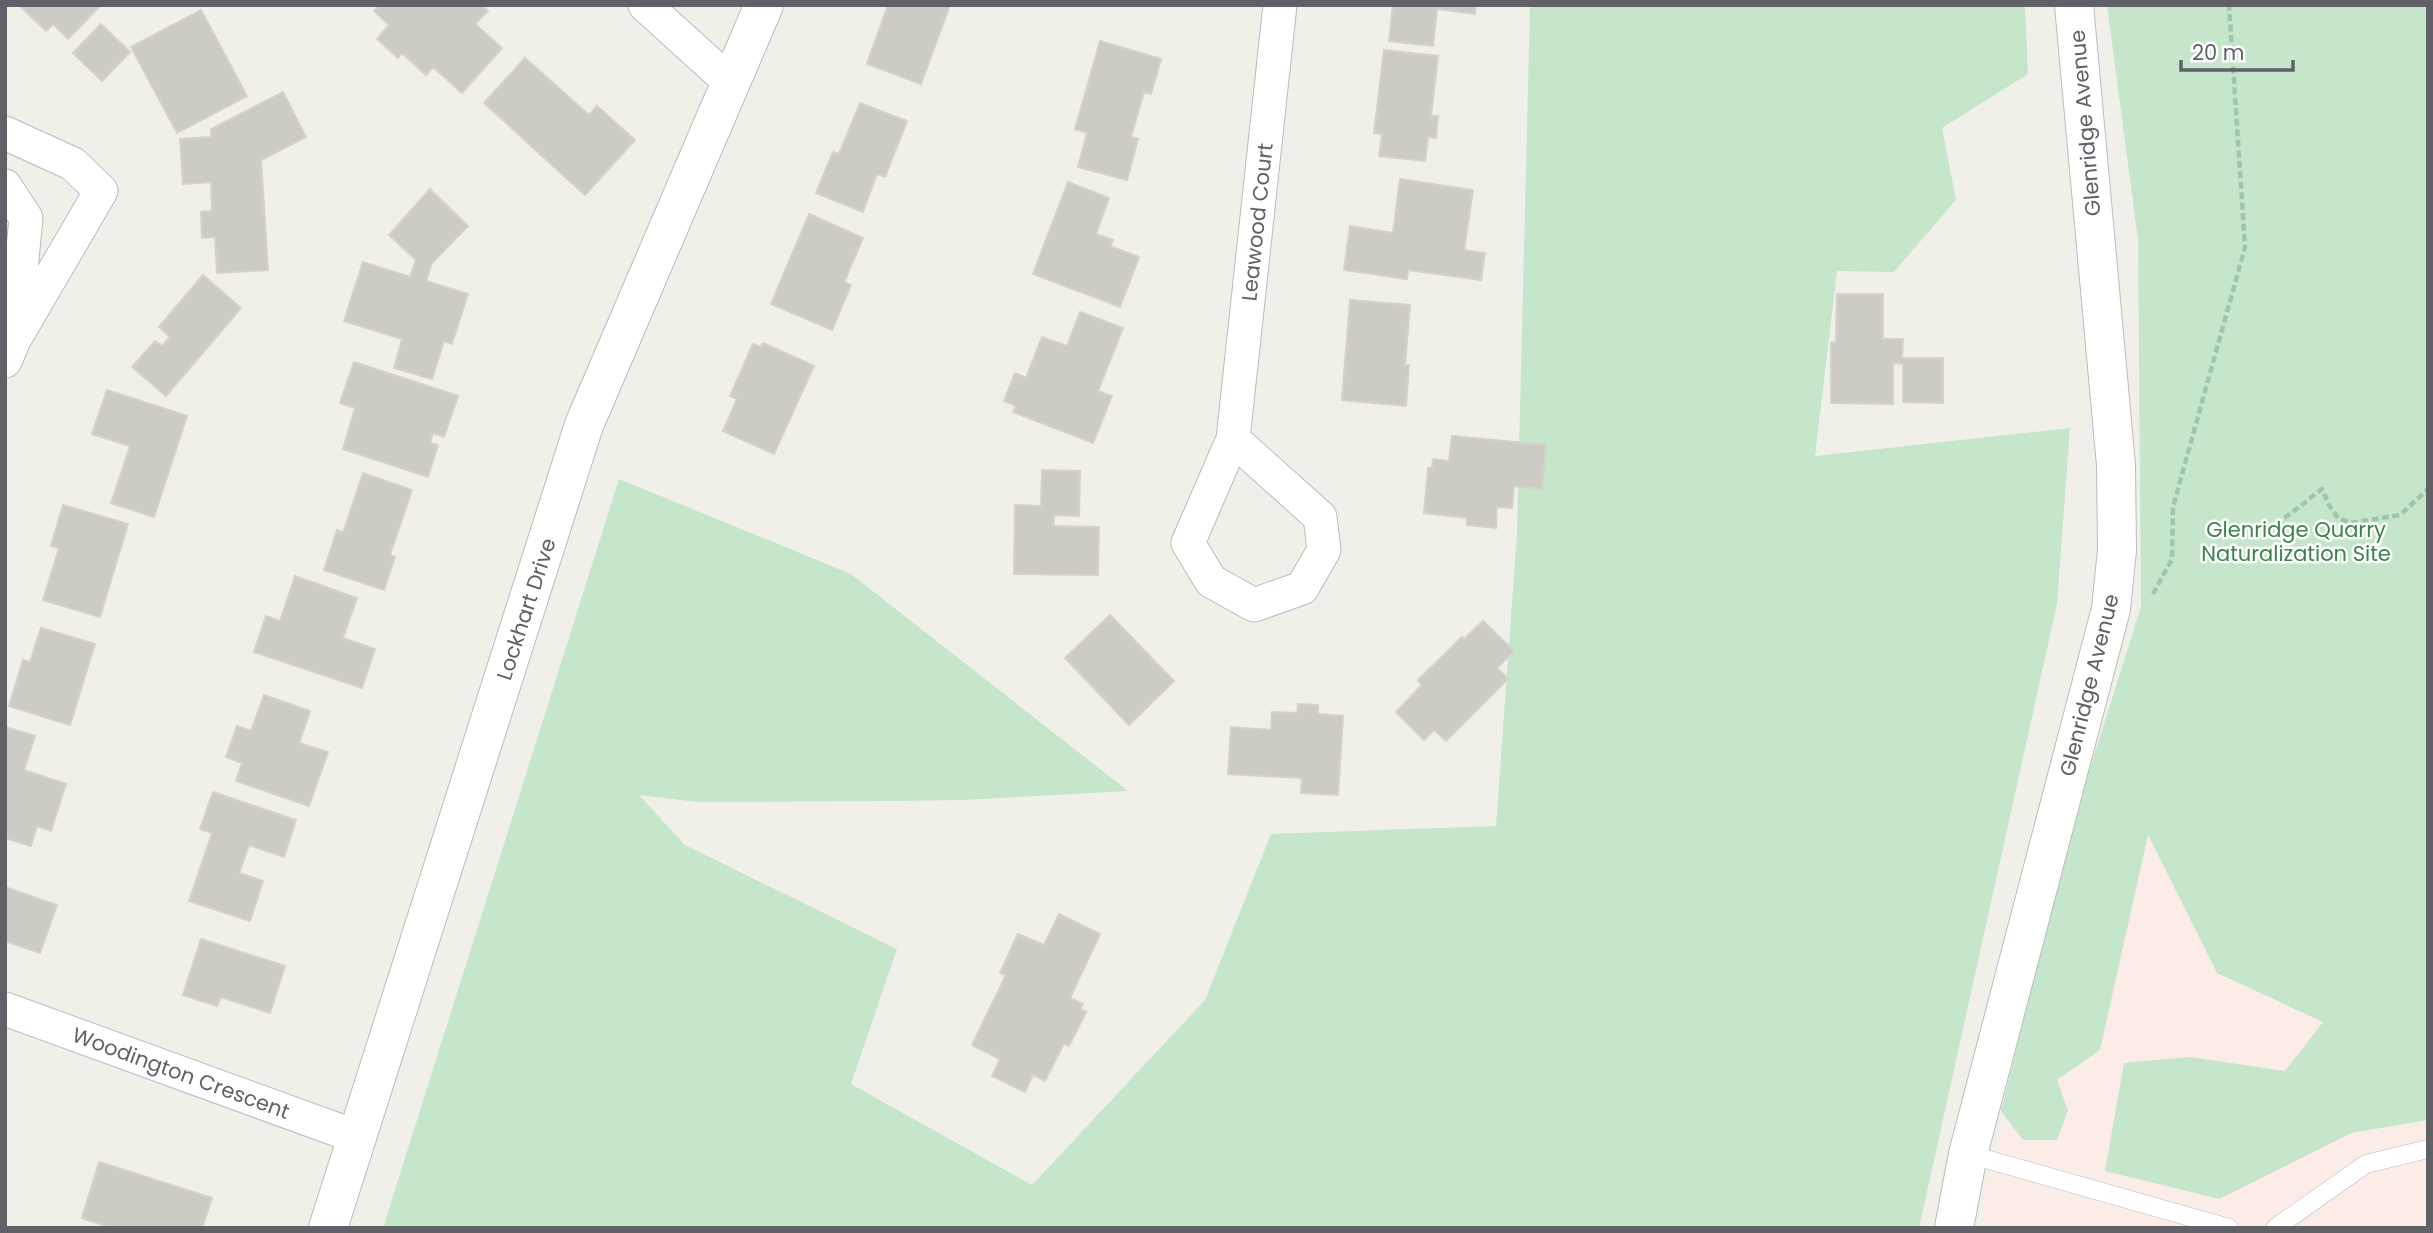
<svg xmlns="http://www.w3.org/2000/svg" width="2433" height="1233" font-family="Poppins,sans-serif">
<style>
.medical{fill:#fbece7}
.green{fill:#c6e6cc}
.building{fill:#cccbc4;stroke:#d5d3c7;stroke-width:2}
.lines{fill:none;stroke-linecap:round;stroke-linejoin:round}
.service-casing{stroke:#babbc1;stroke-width:19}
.minor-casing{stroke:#babbc1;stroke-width:35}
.tertiary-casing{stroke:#babbc1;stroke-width:40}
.secondary-casing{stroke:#b9bbc1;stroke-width:40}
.path{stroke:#9ec5b0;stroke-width:4.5;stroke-dasharray:7 3.5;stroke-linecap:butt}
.service{stroke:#fff;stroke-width:18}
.minor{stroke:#fff;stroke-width:33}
.tertiary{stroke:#fff;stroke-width:38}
.secondary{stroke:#fff;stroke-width:38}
.labels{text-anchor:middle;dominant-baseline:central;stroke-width:5;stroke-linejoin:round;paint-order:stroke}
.street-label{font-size:21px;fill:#5f6167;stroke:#fff}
.park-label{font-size:21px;fill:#3a844a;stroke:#fff}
</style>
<rect width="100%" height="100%" fill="#f0f0e8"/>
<path class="medical" d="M2152,608L2428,770V1228H1982L1984,1192Z"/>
<path class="green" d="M1530,5H2025L2028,74L1942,128L1956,200L1894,272L1837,271L1815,456L2070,428L2057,604L1919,1228H383L619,479L851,574L1128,791L963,800L895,801L698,802L639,795L685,845L897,949L851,1084L1032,1185L1205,1000L1271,834L1496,826L1517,533Z
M2107,5H2428V1120L2351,1133L2219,1199L2105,1171L2124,1063L2190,1057L2285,1071L2323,1022L2217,973L2148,835L2100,1050L2057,1080L2068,1110L2057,1140H2023L2001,1111L2073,822L2141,607L2138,240Z"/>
<path class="building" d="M19,5H101L68,39L53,24L46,31Z
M379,5H481L488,11L475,24L502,48L462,93L433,67L426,75L402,53L398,58L377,39L389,25L374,11Z
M888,5H950L921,84L867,64Z
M1393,5H1476L1475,14L1437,9L1433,46L1389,41Z
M201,10L247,96L177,133L131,47Z
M101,24L130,52L102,81L73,53Z
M1100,41L1161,59L1151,94L1144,92L1131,137L1138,139L1127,180L1078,167L1087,133L1075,129Z
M1384,50L1438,56L1431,116H1438L1436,138L1428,137L1425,161L1379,156L1382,134L1374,133Z
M525,58L589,115L597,106L635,140L585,195L484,103Z
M283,92L306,137L261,160L268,270L217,273L215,237L202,238L201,212L212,211L211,182L183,184L180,139L211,137V129Z
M860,103L907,121L885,177L877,174L863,212L816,193L833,152L839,154Z
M1400,179L1473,190L1464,250L1485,253L1481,280L1408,270L1407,279L1344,270L1350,226L1393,233Z
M1068,182L1109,198L1096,234L1113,240L1110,246L1139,257L1120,307L1033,274Z
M430,189L468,226L432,263L426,281L468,294L452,344L444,341L432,379L394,368L402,339L344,321L363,262L410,277L416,260L389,235Z
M809,214L863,238L844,282L851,285L832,330L771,304Z
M203,275L241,308L166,396L132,367L155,341L162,346L170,337L159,327Z
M1837,294H1883V339H1903L1902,358H1943V403L1903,402V364L1893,363V404L1831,403V342H1836Z
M1350,300L1410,305L1405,365H1409L1406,406L1342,400Z
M1080,312L1123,328L1098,391L1112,396L1093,443L1013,412L1016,406L1004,401L1015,373L1026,378L1042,337L1067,346Z
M763,343L814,366L774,454L723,431L737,399L730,396L753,344L761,347Z
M354,362L458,396L444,437L433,433L430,443L438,445L428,477L343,449L355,408L340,403Z
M107,390L187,416L154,517L111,503L130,446L92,434Z
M1452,436L1546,445L1542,489L1514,486L1512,508L1497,507L1496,528L1467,525V518L1424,513L1428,468H1432L1433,459L1449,461Z
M1042,470L1080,471L1079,516L1054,515V526L1099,527L1098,575L1014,574L1015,505L1041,506Z
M363,473L412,490L390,555L395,557L384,590L324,570L337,530L343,533Z
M63,505L128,524L100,617L43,600L59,548L51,546Z
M295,576L357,598L343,638L375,649L362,688L254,652L266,616L280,621Z
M1110,615L1174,681L1129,725L1065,658Z
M1483,621L1514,651L1497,668L1508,679L1446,741L1434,730L1424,740L1396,712L1422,685L1418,680L1462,637L1464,639Z
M41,628L95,644L70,725L9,706L23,660L30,662Z
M264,695L310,711L299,743L328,752L309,806L236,781L242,763L226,757L237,726L251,731Z
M1298,704L1318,705V714L1343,716L1338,795L1301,793L1302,778L1228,774L1231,727L1271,730L1272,712L1297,713Z
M5,727L35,736L24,770L66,784L51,831L37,826L31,846L5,838Z
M213,792L296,820L284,857L249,845L239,873L263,881L250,921L189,901L212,833L200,829Z
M5,887L57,905L40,953L5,941Z
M1059,914L1100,934L1070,998L1083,1004L1080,1009L1086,1012L1069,1046L1064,1043L1045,1081L1033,1075L1025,1092L992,1076L1000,1059L972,1045L1006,975L1000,973L1018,934L1044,945Z
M201,939L285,966L270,1013L221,997L217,1006L183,995Z
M99,1162L212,1198L202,1228H112L82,1218Z"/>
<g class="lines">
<g class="service-casing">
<path id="service" d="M1968,1154L2229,1228
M2275,1228L2366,1164L2428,1149"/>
</g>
<g class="minor-casing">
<path id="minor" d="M645,5L731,83
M5,133L73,164L101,191L14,340L5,361
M5,186L26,218L15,331
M1233,439L1320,517L1324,550L1302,588L1254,605L1211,581L1188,543L1233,439L1280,5
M5,1009L357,1137"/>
</g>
<g class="tertiary-casing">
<path id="tertiary" d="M328,1228L584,425L764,5"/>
</g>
<g class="secondary-casing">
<path id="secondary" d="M1954,1228L1968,1154L2111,609L2117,550L2116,465L2074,5"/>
</g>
<path class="path" d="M2268,531L2322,489L2329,505L2338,518L2351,523L2400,515L2428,489
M2153,594L2172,559L2173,507L2245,247L2229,5"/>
<use href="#service" class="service"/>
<use href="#minor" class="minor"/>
<use href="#tertiary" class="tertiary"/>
<use href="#secondary" class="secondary"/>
</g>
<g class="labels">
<g class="street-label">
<text transform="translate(2085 123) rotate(-95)">Glenridge Avenue</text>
<text transform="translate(1257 222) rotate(-84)">Leawood Court</text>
<text transform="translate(526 609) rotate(-72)">Lockhart Drive</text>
<text transform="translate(2089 685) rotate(-76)">Glenridge Avenue</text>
<text transform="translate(181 1073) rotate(20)">Woodington Crescent</text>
</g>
<g class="park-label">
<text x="2296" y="529">Glenridge Quarry<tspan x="2296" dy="24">Naturalization Site</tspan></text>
</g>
</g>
<rect width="2433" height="1233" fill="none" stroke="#5f6167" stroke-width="14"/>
<path d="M2181 60v10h112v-10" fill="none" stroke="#5f6167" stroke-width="3.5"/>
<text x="2192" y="60" font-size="21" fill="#5f6167" stroke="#ffffff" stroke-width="5" paint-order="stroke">20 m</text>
</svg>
